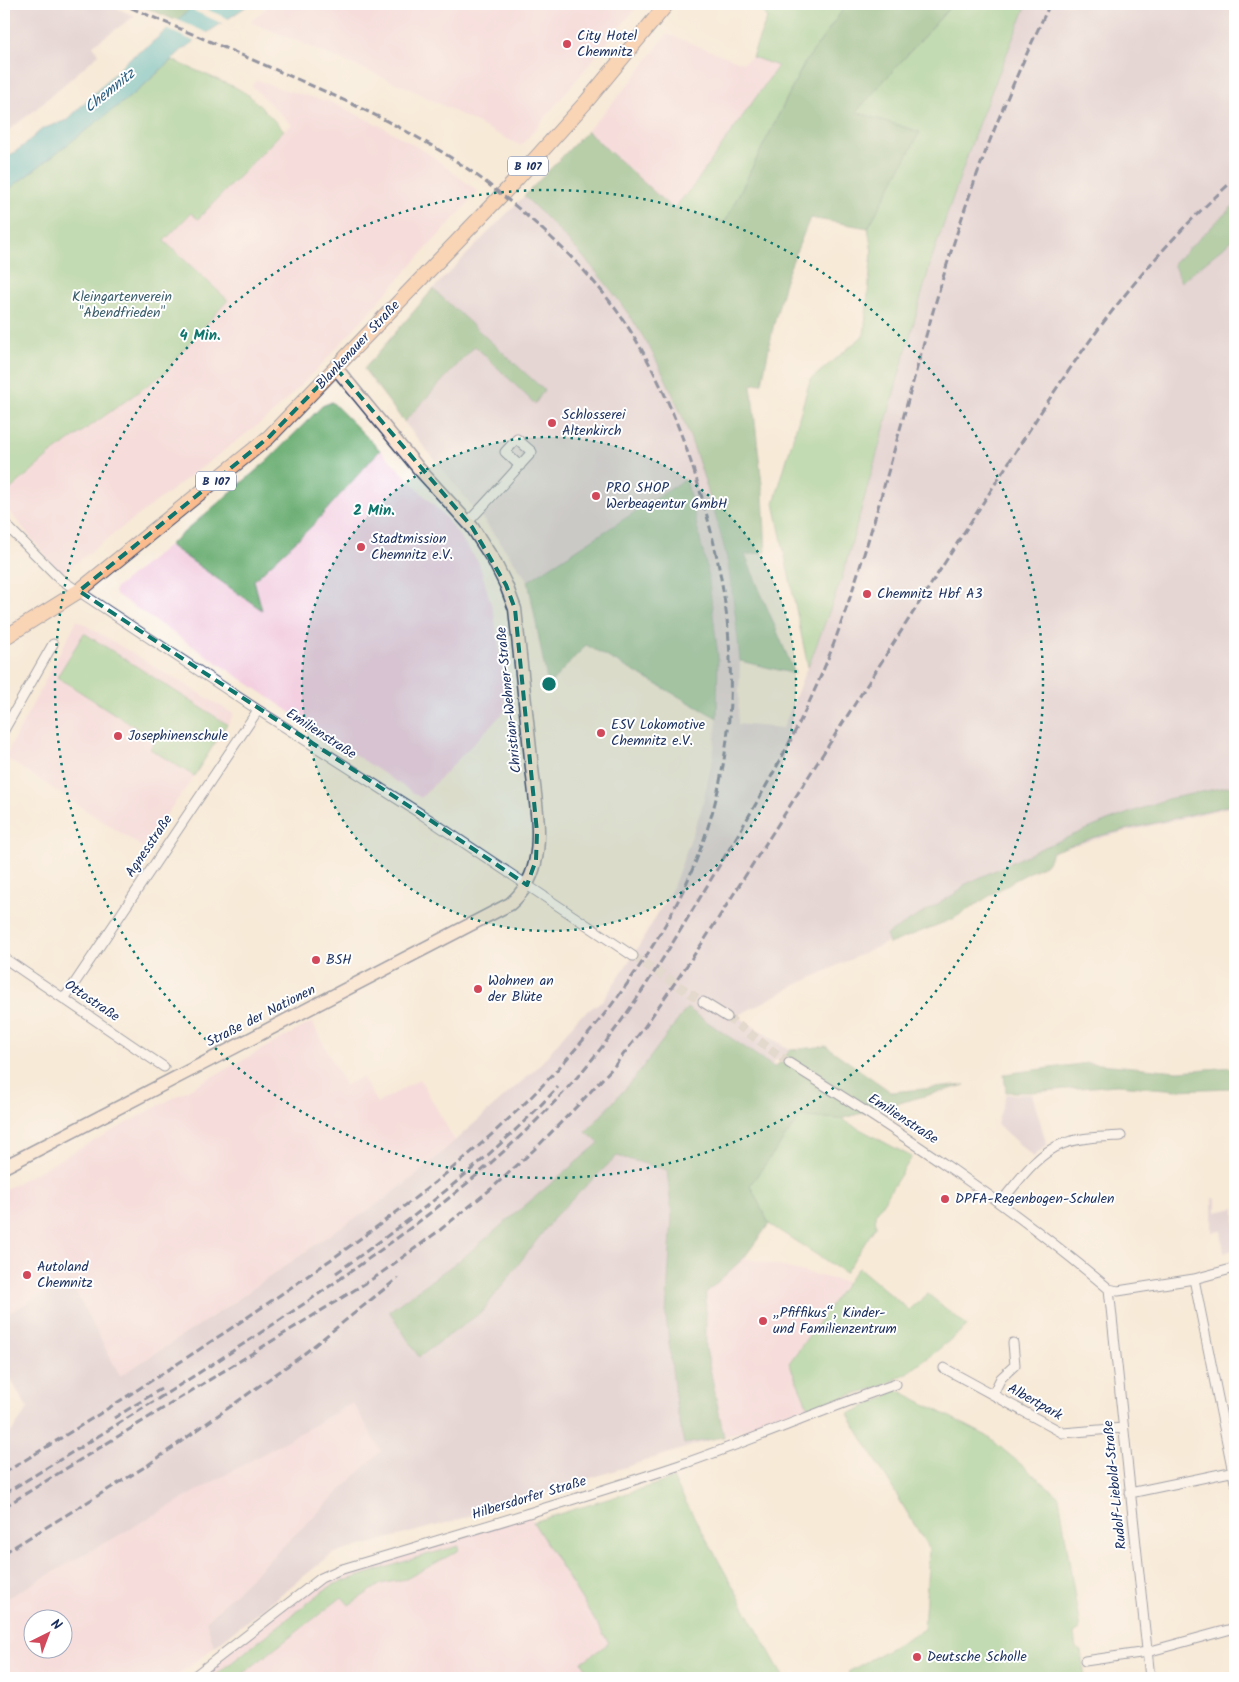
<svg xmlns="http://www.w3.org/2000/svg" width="1239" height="1682" font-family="Kalam,sans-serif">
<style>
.built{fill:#f3cfe0;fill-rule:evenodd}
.industrial{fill:#cfbdcf}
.green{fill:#83c985;stroke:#4f7c72}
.forest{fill:#6aad72;stroke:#426e68}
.water{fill:#4ab9c0;stroke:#32748f}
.pier{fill:#f7ead7}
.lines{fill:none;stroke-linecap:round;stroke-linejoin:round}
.minor-tunnel{stroke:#cbc5bf;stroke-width:9;stroke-dasharray:9 4.5;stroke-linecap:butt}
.minor-casing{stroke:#3c4b70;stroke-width:11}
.secondary-casing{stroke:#3c4b70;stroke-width:15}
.primary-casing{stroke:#3c4b70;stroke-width:16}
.minor{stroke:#fff;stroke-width:9}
.secondary{stroke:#fde4d1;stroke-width:12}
.primary{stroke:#fbbb8d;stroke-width:14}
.rail{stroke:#1b2f5e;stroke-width:3;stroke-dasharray:8 4;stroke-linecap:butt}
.marked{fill:none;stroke:#0f766e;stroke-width:4;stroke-dasharray:10 6;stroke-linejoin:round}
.ring{fill:none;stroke:#0f766e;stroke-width:2.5;stroke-dasharray:2.5 5}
.poi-dot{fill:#d1495b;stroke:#fff;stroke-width:2}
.labels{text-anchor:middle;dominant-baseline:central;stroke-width:4;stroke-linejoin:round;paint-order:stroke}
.shield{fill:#fff;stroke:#5f6d8e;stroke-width:1}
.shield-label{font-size:12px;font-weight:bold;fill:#1b2f5e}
.poi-label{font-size:14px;fill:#1b2f5e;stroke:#fff;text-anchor:start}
.park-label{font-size:14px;fill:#3a5d6a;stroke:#fff}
.street-label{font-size:14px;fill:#1b2f5e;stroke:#fff}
.water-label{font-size:15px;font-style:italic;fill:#2b5f80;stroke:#fff}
.centre{fill:#0f766e;stroke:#fff;stroke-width:2.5}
.ring-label{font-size:15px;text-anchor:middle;font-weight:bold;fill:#0f766e;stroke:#fff;stroke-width:4;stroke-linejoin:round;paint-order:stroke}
</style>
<rect width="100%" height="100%" fill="#fff"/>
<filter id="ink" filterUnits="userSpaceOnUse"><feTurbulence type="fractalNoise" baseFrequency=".02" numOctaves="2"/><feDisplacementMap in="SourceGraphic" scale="10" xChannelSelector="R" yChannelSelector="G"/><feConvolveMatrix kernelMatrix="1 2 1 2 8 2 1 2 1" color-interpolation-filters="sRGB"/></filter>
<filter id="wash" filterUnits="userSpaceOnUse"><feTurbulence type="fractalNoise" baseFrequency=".0096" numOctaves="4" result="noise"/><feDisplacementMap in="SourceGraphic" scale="20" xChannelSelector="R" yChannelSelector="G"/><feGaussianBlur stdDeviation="1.12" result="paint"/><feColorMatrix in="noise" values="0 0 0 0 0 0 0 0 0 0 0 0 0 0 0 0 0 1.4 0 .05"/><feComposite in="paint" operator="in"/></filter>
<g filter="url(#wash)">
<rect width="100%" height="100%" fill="#f7ead7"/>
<path class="built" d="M270,4H639L521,146L411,89L251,22Z
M667,34L743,63L752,57L778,66L694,185L673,209L587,131L632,81Z
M257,80L281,89L330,102L383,127L429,154L478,192L319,367L271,415L61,574L4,505V495L51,454L169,370L171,364L228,299L164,241L191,213L198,219L284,130L292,125L252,86Z
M380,450L446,518L479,563L494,614L503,675L505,711L421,798L305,722L114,593L115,589L169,545L262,608L254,580L314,524Z
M77,620L234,714L191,781L142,847L5,757Z
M312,1022L345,1086L362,1077L377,1103L420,1079L455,1141L415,1176L373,1207L336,1230L227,1307L120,1376L70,1280L4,1315V1190Z
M744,1258L846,1282L789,1363L808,1407L724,1437L706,1348V1293Z
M353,1402L381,1451L206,1621L214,1647L175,1678H4V1600ZM32,1620H62V1650H32Z
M529,1514L609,1643L582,1662L592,1678H194L322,1579Z"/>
<path class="industrial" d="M4,4H107L135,16L93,45L99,54L37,108L4,134Z
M1027,4H1235V806L1095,839L1052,852L964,885L961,890L886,935L888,942L796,985L739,1015V1017L790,1050L772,1063L776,1068L693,1221L711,1440L468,1517L332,1554L214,1647L206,1621L381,1451L353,1403L4,1600V1442L28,1409L4,1368V1315L70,1280L120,1376L227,1307L336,1230L373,1207L415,1176L530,1074L538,1067L578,1018L604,999L639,946L673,887L701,810L713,758L717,718L718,656L708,572L686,480L528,581L485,522L404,422L475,346L535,404L544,390L433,289L524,196L555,226L590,264L629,315L660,365L677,404L702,470L721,532L729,570L740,661L738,724L783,728L841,581L933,255L979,122Z
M1006,1094H1032L1047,1145L1033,1157L997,1124Z
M1212,1198H1216V1212L1235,1208V1250L1224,1252L1221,1231L1212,1232Z"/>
<path class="green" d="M771,4H833L844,8L804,64L725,222L673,209L694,185L778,66L752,57L767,18L763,13Z
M953,4H1027L979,122L933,255L841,581L808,667L774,503L810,380L864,335L872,252L868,228L920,132L856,112Z
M172,60L237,88L250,96L284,130L198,219L191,213L164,241L228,300L171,364L169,370L51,454L4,495V193L140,89Z
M84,633L227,724L194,776L150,749L155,740L57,677Z
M800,1117L841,1119L912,1157L875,1215L876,1226L845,1273L769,1224L750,1185Z
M858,1267L909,1310L928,1294L967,1326C940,1348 914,1372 883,1386L808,1407L789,1363Z
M896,1389L987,1436L1059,1496L1080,1629L1074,1633L1076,1648L1081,1651L1085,1678H852L848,1672L924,1629L929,1549L848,1414L884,1398Z
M673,1479L784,1678H592L582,1662L609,1643L533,1522Z
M459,1546L458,1551L406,1579L381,1584L349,1605L342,1597L237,1678H212L323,1591L335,1584L422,1556Z"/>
<path class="forest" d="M138,4H196L177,21Z
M833,4H953L856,112L920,132L868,228L810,218L787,275L773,328L762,383L751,385L763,493L766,552L745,555L795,674L740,661C737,631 734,601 729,571C725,546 717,522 710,498C691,434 667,370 629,315C599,271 562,233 524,196L587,131L673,209L725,222L804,64L844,8Z
M1235,204V238L1181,282L1173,264Z
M433,289L544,390L535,404L475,346L404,422L364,369Z
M332,402L380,450L314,524L254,580L262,610L169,545L266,462L322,406Z
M686,479L708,573L718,656L717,718L586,645L548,686L528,581Z
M1235,785V804L1095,837L1052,852L1048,863L1015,880L953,919L889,944L886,935L961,890L964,885L1042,848L1107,821L1167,799Z
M687,1008L775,1068L790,1050L826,1046L891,1092L965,1085L841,1119L800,1117L750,1185L769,1224L744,1258L706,1293V1348L724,1437L684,1444L676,1405L666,1316L672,1217L667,1170L617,1156L556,1215L482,1312L419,1357L389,1311L465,1256L599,1143L586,1132L633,1080Z
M1088,1063L1178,1071L1235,1067V1088L1177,1090L1117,1085L1031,1092H1006L1004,1074Z"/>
<path class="water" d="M196,4H250L182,50L140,89L4,193L5,159L23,146L42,129L67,120L130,58L148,46Z"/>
<path class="pier" d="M192,4H194L231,20L224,24L187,8Z
M175,19L210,34L198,43L164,28Z"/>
</g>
<g filter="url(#ink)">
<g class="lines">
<path class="minor-tunnel" d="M633,956L703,1002
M727,1017L789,1063"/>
<g class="minor-casing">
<path id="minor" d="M468,522C490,499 511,475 532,452L517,439L505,452L520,466
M4,523L60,579L258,710L421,814L633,956
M4,730L53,644
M4,958L164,1067
M64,999L258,710
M703,1002L727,1017
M789,1063C900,1132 1009,1204 1109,1289L1118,1291L1194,1279L1235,1268
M1000,1203C1018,1182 1036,1154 1062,1144C1080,1137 1102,1137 1121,1136
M1194,1279L1235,1482
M1109,1289L1150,1678
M944,1368L1063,1433L1123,1428
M993,1394L1001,1378L1015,1365L1013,1343
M1130,1493L1235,1471
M1085,1661L1147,1652L1235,1628
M192,1678L321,1578L339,1570C452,1536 567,1503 680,1465C753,1440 824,1409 896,1384"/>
</g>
<g class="secondary-casing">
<path id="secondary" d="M4,1167L510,904C523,893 531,880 535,863C542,833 535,798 532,768C526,715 521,662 515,609L506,585L494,561L472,527L419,469L336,368"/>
</g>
<g class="primary-casing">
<path id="primary" d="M4,638L79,591L269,437L516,180L586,102L667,4"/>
</g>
<use href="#minor" class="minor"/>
<use href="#secondary" class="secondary"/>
<use href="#primary" class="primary"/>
<path class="rail" d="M336,1273C415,1217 492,1158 558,1087
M114,1418L161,1389
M4,1473C106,1411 207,1346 306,1277C401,1211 495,1142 572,1053C620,998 665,936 693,868C743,747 739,629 704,505C688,447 667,392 636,340C598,276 541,225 483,180C426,137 362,108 297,79C239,54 181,29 122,4
M4,1494C109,1430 214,1365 317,1295C408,1232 498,1166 572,1083C629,1019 672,944 716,871C761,797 804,723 834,643C883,510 913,368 957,233C982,154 1014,79 1050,4
M4,1507L377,1276L440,1230L491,1189L536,1148L580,1103L616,1064L643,1029L705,939L1037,418C1094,330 1156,248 1235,179
M4,1553L148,1465L300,1357L398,1278"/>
</g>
</g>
<path d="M0 0H1239V1682H0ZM336,368L472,527L506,585L515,609L537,832L536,860L527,885L421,814L79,591L269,437Z" fill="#f7ead7" fill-opacity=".55" fill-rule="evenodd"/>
<path class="marked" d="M336,368L472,527L506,585L515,609L537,832L536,860L527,885L421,814L79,591L269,437Z"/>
<circle cx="549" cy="684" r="247" fill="#0f766e" fill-opacity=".12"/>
<g class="ring">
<circle cx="549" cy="684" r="247"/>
<circle cx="549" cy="684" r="494"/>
</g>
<g class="poi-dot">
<circle cx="567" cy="44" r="5"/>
<circle cx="552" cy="423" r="5"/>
<circle cx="596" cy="496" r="5"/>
<circle cx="361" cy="547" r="5"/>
<circle cx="867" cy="594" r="5"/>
<circle cx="601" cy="733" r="5"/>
<circle cx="118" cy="736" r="5"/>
<circle cx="316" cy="960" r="5"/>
<circle cx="478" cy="989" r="5"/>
<circle cx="945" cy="1199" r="5"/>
<circle cx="27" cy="1275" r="5"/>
<circle cx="763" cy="1321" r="5"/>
<circle cx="917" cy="1657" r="5"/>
</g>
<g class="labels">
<g class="shield">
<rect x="508" y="156.5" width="40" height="19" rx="4"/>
<rect x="196" y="471.5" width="40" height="19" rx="4"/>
</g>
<g class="shield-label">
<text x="528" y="166">B 107</text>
<text x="216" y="481">B 107</text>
</g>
<g class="poi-label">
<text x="577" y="36">City Hotel<tspan x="577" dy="16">Chemnitz</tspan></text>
<text x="562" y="415">Schlosserei<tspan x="562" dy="16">Altenkirch</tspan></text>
<text x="606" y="488">PRO SHOP<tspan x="606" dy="16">Werbeagentur GmbH</tspan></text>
<text x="371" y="539">Stadtmission<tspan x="371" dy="16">Chemnitz e.V.</tspan></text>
<text x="877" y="594">Chemnitz Hbf A3</text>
<text x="611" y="725">ESV Lokomotive<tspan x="611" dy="16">Chemnitz e.V.</tspan></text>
<text x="128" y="736">Josephinenschule</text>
<text x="326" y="960">BSH</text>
<text x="488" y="981">Wohnen an<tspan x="488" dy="16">der Blüte</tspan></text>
<text x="955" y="1199">DPFA-Regenbogen-Schulen</text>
<text x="37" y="1267">Autoland<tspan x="37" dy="16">Chemnitz</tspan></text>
<text x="773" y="1313">„Pfiffikus“, Kinder-<tspan x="773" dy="16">und Familienzentrum</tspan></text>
<text x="927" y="1657">Deutsche Scholle</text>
</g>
<g class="park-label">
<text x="122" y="297">Kleingartenverein<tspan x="122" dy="16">"Abendfrieden"</tspan></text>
</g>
<g class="street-label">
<text transform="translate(358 345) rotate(-47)">Blankenauer Straße</text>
<text transform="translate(509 700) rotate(-96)">Christian-Wehner-Straße</text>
<text transform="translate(321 734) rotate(33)">Emilienstraße</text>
<text transform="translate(149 846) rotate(-56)">Agnesstraße</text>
<text transform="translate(92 1001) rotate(34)">Ottostraße</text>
<text transform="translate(261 1016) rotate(-27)">Straße der Nationen</text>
<text transform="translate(903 1119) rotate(33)">Emilienstraße</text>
<text transform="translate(1035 1402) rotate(29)">Albertpark</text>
<text transform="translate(1115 1485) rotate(-96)">Rudolf-Liebold-Straße</text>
<text transform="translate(529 1498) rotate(-17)">Hilbersdorfer Straße</text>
</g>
<g class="water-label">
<text transform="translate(110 91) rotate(-39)">Chemnitz</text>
</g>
</g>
<circle cx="549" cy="684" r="8" class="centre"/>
<g class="ring-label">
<text x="200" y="340">4 Min.</text>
<text x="374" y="515">2 Min.</text>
</g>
<rect width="1239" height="1682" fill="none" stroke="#fff" stroke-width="20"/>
<g transform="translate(48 1634) rotate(42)"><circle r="24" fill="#ffffff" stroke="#a4acbf"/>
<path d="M0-4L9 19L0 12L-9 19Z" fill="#d1495b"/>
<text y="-8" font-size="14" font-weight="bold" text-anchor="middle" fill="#1b2f5e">N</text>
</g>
</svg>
